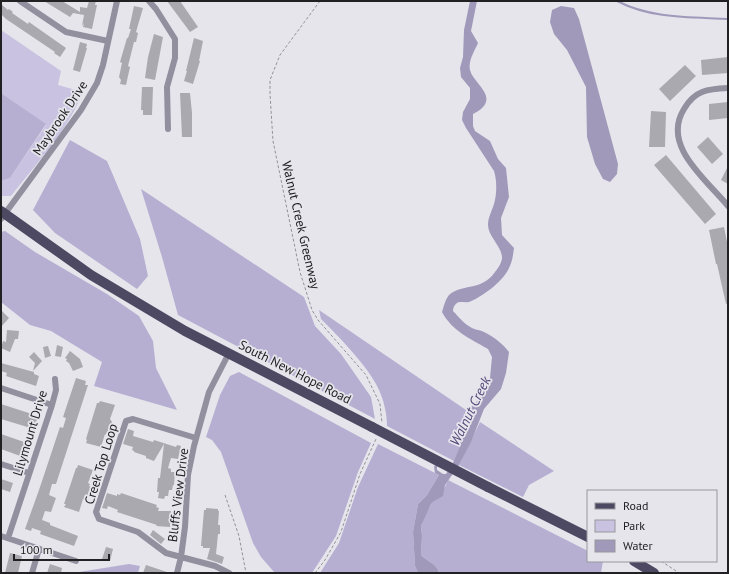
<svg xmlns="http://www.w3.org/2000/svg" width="729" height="574" font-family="'PT Sans',sans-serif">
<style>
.green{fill:#c9c3e1}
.forest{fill:#b6afd1}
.water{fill:#a099ba}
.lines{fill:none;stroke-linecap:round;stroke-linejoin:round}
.stream{stroke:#a099ba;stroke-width:2}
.building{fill:#aaa9af}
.path{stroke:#939297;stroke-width:1;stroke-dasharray:3 2;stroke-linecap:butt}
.street{stroke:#928f9e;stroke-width:6}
.primary{stroke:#4e4962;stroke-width:10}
.primary-bridge{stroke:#4e4962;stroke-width:10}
.labels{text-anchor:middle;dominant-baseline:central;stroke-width:3.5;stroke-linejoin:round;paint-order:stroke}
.street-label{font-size:13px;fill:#212123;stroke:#e6e5ec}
.water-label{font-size:14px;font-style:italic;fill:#544878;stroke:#e6e5ec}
</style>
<rect width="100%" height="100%" fill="#e6e5ec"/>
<path class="green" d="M1,30L61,71L58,85L83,92C68,130 36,164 11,196H1V181L10,178L46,125L1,93Z"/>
<path class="forest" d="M1,93L46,124L10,178L1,181Z
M70,140L107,161L140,239L148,276L137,289L55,233L33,210Z
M141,189L304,297L315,326L341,354L371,397L375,419L178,315L162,257Z
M5,231L35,252L107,294L139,316L153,341L156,368L177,410L94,386L102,362L51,331L30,325L1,302V232Z
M319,310L469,412L464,436L454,461L387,426C387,414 384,401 379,390C369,367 339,337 321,319Z
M239,372L371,443L358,472L336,536L312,573H275L261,557L253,543L221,452L212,440L206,437L220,395L230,376Z
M480,422L554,471L529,485L523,497L459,465Z
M378,444L439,475L427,495L418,504L413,532L415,566L418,573H320L339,543L358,487Z
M448,480L588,551V561H603L601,573H439C437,563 427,562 421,555L422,536L421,526L425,516L431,504L444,489Z
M129,564L140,566L138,573H73Z"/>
<path class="water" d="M470,1H477L471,31L478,43C474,52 468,61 470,70C473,83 497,95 481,109C479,111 476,112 473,114V126L475,131L490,141L498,159L506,168L509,197L501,218L502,235L514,248C513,256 512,263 508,270C502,282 482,297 469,302C465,303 460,301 457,303C454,305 453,308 453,311C459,317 464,324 472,328C476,330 480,330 484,332C493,336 503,344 509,352L506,373L501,389L484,409L471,442L459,465L445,485L443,496L434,501L431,504L421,526L422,536L421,555C427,562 437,563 439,573H418L415,566L413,532L418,504L427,495L439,475L435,473L434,467L435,465L437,466V470L443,474H446L453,463L464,436L470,408L478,400L485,384L490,378L492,357L488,349C471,339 452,331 442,312C444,306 445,300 449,295C462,283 481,292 495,272C498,268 501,264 502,259C503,247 488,237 488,225C488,217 492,211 494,204C497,193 497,181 494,171L466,128L462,120L463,112L470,99V88L461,77L460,68L463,57L464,30Z
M561,6L574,8L579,19L618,164L617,174L610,182L603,179L595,164L587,137L586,87L567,50L554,34L550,22L552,10Z"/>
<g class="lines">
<path class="stream" d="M617,1C652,19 690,17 728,19"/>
</g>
<path class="building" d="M44,1H62L80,12V7L87,8L89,1H96L95,5H97L92,29L83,27L84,23L82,26L84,15L73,13L70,17Z
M167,1H180L198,27L190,32Z
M1,4L8,10L9,9L13,12L12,13L28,24L29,22L66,48L60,57L54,53L55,52L6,19L1,14Z
M134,6L143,8L136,32L138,33L136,42H134L128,66L130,67L126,85L120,84L121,80L119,77L122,63L120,62L127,38H128L131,29H129Z
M154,34L163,37L155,80L145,78L148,57Z
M194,38L203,41L199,61H200L193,84L184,81L187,71H186Z
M80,42L87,44L86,48H87L80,72L73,70Z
M728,57V73L702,75L701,60Z
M685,65L696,76L670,101L659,89Z
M142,87H153L152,115H143V110H141Z
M180,93H190L192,113V137H182Z
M728,102V118L709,120V104Z
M651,111L666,112L665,147H649Z
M708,137L723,154L712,164L697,147Z
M666,155L716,214L705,224L654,165Z
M728,166V184L721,180Z
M724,227L728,247V303L726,304L717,264H716L709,230Z
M1,310L9,318L1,327Z
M7,330L19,331L18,339H15L10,352L1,348L3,341L6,342Z
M57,345L63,347L61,357L55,356Z
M48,346L51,356L45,358L43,347Z
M70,351L80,359L83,367L73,371L69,363L66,361L67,359L65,358Z
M34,352L42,361L33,371L35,363L29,357Z
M1,363L34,372V374L39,376L36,386L6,376L7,373L1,371Z
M76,378L86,381L85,385H88L56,484H52L49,495L56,498L51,512L45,511L42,520L50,523V525L78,536L74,546L40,534L41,531L32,528L31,531L25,529L39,490L60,427L63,428L66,418L63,417Z
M100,401L115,405L110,419L112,422L108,432H107L106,435L105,434L101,447L86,443L87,440L86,439L97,403H99Z
M1,404L38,416L34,429L1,419Z
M128,429L134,431L133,436L153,442L154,440L176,447L177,445L181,446L178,459L171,458L168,468L171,469V472H175L174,485H173L172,490H169L168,496H165L164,499L158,498L159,492H157L158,478H160L164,444L154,461L146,458V456L134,452V451L132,450L133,447L123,444Z
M1,434L27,443L23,457L1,449Z
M78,465L93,470L88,483L90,484L89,486L91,487L87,497H86L85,500L83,499L79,512L64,507L66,504H64L76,468H77Z
M1,479L13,483L10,492L1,489Z
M107,493L117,496V494L120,495L121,493L157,505L156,507L159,508L158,511H171L170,527L156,526L157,525L117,512L118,510L108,506L107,509L102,508Z
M206,508L218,509V511H219L218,525H220V534H218L216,554L224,557L222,564L207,559L210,548H203V546H201L204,510H206Z
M153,530L165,539L161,544L150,535Z
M106,547L113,549L110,561L102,559Z
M10,553L22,556L18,573H5Z
M50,564L62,568L61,573H47Z
M146,565L167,572V573H143Z"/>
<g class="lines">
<path class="path" d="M320,1L280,55L270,80V94L273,141L300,272L312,310L318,320L366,375L380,404L382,423
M225,495L239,536L246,573
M661,561L679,573
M315,573L325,560L341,532L360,474L376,439"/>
<path class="street" d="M20,1L66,32L108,41
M149,1L156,9L175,39V58L167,87L168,129
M728,88C708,89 695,90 684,109C661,146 707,180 728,206
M1,219L81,110L97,83L103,65L117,1
M1,388L52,405
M196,438L133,419L126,421L96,512L99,519L138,532L166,553L215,566L229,573
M1,464L29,473
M1,536L76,561
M8,538L52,405L56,390L55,379
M32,573L39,549
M177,573L181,557L185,527L188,475L194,446L209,392L229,353"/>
<path class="primary" d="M1,211L91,275L185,331L372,427
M488,487L588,537
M634,561L654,573"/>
<path class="primary-bridge" d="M372,427L488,487"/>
</g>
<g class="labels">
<g class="street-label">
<text transform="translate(60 118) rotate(-56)">Maybrook Drive</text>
<text transform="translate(301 225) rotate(77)">Walnut Creek Greenway</text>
<text transform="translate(295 372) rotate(27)">South New Hope Road</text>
<text transform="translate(30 433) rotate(-73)">Lilymount Drive</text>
<text transform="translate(101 464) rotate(-73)">Creek Top Loop</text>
<text transform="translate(178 495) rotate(-83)">Bluffs View Drive</text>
</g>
<g class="water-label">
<text transform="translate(470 411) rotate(-64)">Walnut Creek</text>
</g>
</g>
<rect width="729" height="574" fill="none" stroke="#212123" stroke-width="4"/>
<rect x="587" y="490" width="130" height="72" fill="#e6e5ec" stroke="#97979c"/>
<rect x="595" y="503" width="20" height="6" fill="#4e4962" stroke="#97979c"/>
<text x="623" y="510" font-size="12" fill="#212123">Road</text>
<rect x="595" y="520" width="20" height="12" fill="#c9c3e1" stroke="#97979c"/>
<text x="623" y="530" font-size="12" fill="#212123">Park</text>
<rect x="595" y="540" width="20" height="12" fill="#a099ba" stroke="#97979c"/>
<text x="623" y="550" font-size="12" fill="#212123">Water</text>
<path d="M14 554v6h95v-6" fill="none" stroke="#212123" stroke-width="2"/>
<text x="20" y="554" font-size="12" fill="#212123" stroke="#e6e5ec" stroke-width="3" paint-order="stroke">100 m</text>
</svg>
